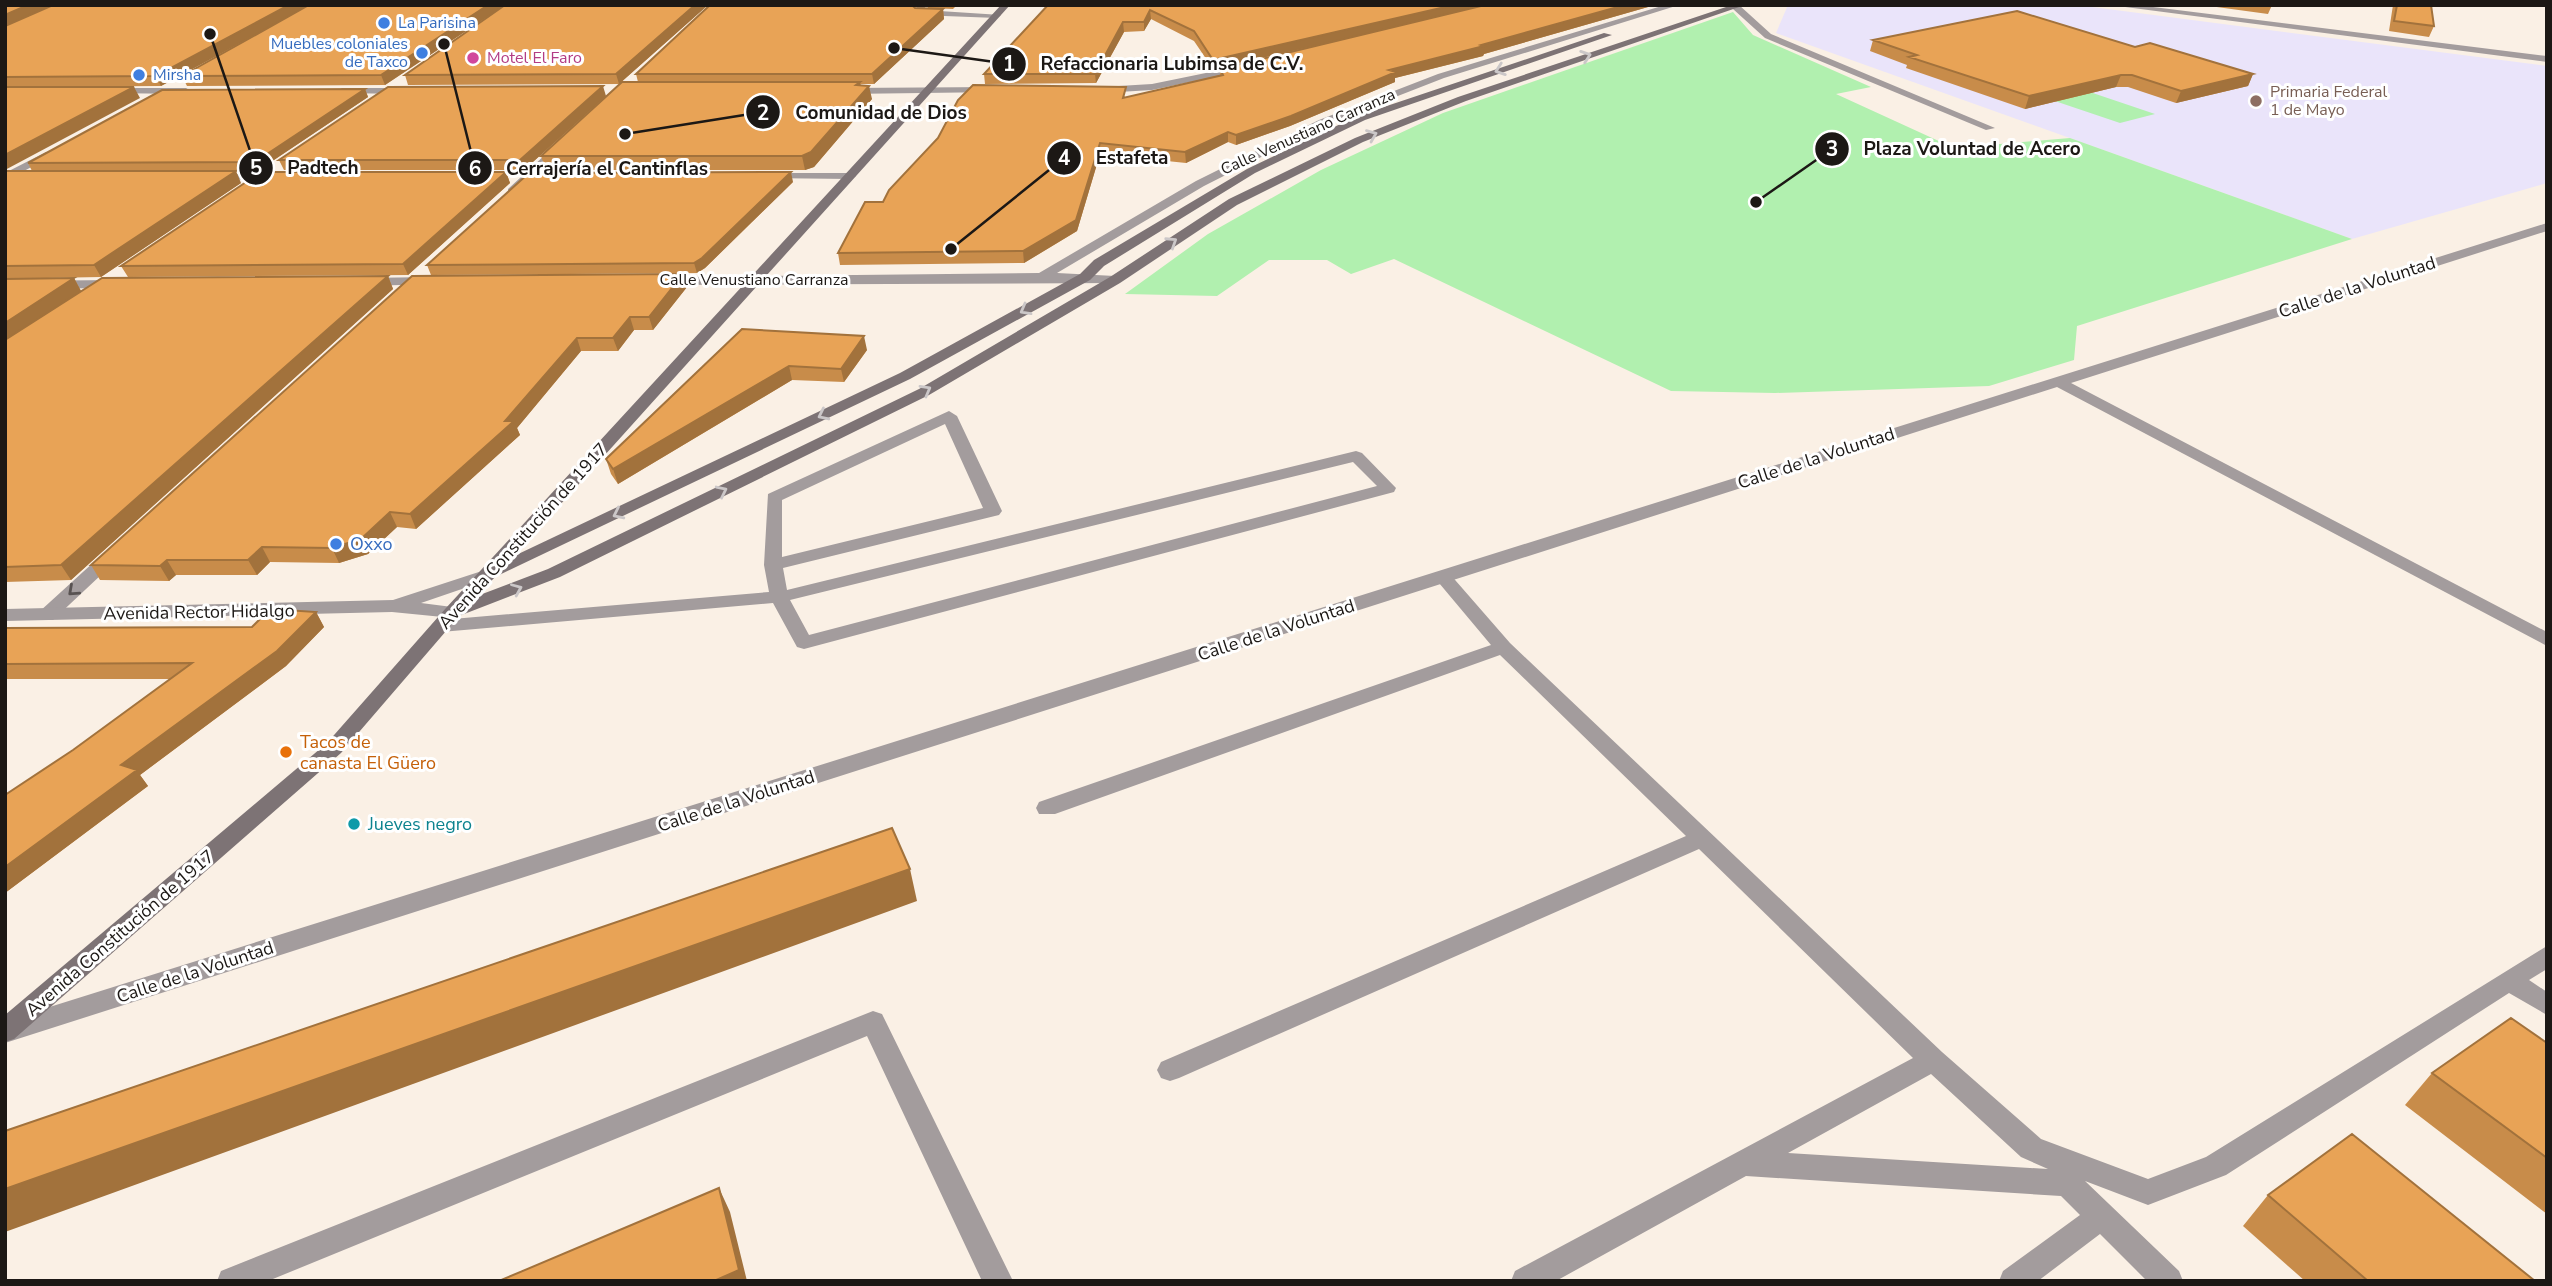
<svg xmlns="http://www.w3.org/2000/svg" width="2552" height="1286" font-family="'Nunito Sans',sans-serif">
<style>
.education{fill:#eae4fa}
.green{fill:#b1f0af}
.lines{fill:none;stroke-linecap:round;stroke-linejoin:round}
.service{fill:#a39c9d;fill-rule:evenodd}
.minor{fill:#a39c9d;fill-rule:evenodd}
.tertiary{fill:#a39c9d;fill-rule:evenodd}
.secondary{fill:#7d7375;fill-rule:evenodd}
.wall{fill:#c88c4a}
.shaded-wall{fill:#a2723c}
.building{fill:#e8a356;stroke:#a2723c;stroke-width:2}
.oneway{stroke:#cbc7c8}
.oneway2{stroke:#595352}
.shop-dot{fill:#3f7fe0;stroke:#fff;stroke-width:2.5}
.hotel-dot{fill:#d1479c;stroke:#fff;stroke-width:2.5}
.education-dot{fill:#8d6e63;stroke:#fff;stroke-width:2.5}
.food-dot{fill:#e8710a;stroke:#fff;stroke-width:2.5}
.culture-dot{fill:#0f9aa8;stroke:#fff;stroke-width:2.5}
.labels{text-anchor:middle;dominant-baseline:central;stroke-width:6;stroke-linejoin:round;paint-order:stroke}
.far-shop-label{font-size:16px;fill:#366cbe;stroke:#fff;text-anchor:start}
.far-hotel-label{font-size:16px;fill:#b23c85;stroke:#fff;text-anchor:start}
.far-education-label{font-size:16px;fill:#785e54;stroke:#fff;text-anchor:start}
.far-street-label{font-size:16px;fill:#1c1815;stroke:#fff}
.street-label{font-size:18px;fill:#1c1815;stroke:#fff}
.shop-label{font-size:18px;fill:#366cbe;stroke:#fff;text-anchor:start}
.food-label{font-size:18px;fill:#c56008;stroke:#fff;text-anchor:start}
.culture-label{font-size:18px;fill:#0d838f;stroke:#fff;text-anchor:start}
.leader{fill:none;stroke:#1c1815;stroke-width:2.5}
.callout-dot{fill:#1c1815;stroke:#fff;stroke-width:2.5}
.mark-label{font-size:21px;text-anchor:middle;font-weight:bold;fill:#fff}
.callout-label{font-size:19px;text-anchor:middle;font-weight:bold;fill:#1c1815;stroke:#fff;stroke-width:6;stroke-linejoin:round;paint-order:stroke}
</style>
<rect width="100%" height="100%" fill="#faf0e5"/>
<path class="education" d="M1788,5H2077L2547,66V183L2352,239L1776,33Z"/>
<path class="green" d="M1733,12L1753,35L1871,87L1836,94L1954,148L2070,138L2352,239L2077,326L2074,360L1989,386L1775,393L1671,391L1394,259L1351,274L1327,260H1269L1217,296L1125,294L1208,234L1321,170L1443,113Z
M2075,87L2155,114L2120,123L2040,96Z"/>
<g class="lines">
<path class="service" d="M918,5H926L924,10L1001,15L997,18L918,15L914,12Z
M1724,5H1739L1771,34L1995,128L1986,130L1765,38L1733,9Z
M949,411L957,416L1002,511L999,515L783,568L787,590L1356,451L1362,453L1396,488L1394,492L804,649L797,647L773,603L441,632L432,626L441,620L769,592L764,565L768,494ZM945,424L983,508L782,557V500ZM1353,462L1377,486L809,635L790,600Z
M1443,572L1449,573L1510,643L1942,1052L2041,1139L2148,1179L2206,1157L2547,946V969L2529,980L2547,992V1015L2509,993L2226,1175L2148,1205L2085,1181L2179,1271L2183,1281H2147L2100,1234L2038,1281H1999L2003,1271L2080,1215L2061,1196L1746,1176L1556,1281H1511L1515,1271L1913,1058L1699,849L1179,1078L1170,1081L1161,1078L1157,1070L1161,1062L1686,836L1500,655L1055,814H1039L1036,808L1039,802L1491,645L1434,577ZM1931,1074L2021,1157L2048,1169L1788,1153Z
M873,1011L882,1014L1013,1281H982L867,1036L268,1281H217L221,1271Z"/>
<path class="minor" d="M1665,5H1679L1444,78L1326,124L1204,186L1057,273L1115,276L1120,277V283L662,285L655,281L662,277L1039,273L1196,181L1319,120L1438,74Z
M2110,5H2137L2547,56V62Z
M1245,65L1248,70L1152,90L1102,93L1097,90L1102,87L1152,84Z
M995,87L999,88V92L846,94L841,91L846,88Z
M111,88H186L191,91L186,94L107,93V89Z
M342,88H407L412,91L407,94L338,93L337,91Z
M558,143L567,145L516,193H508V189Z
M46,152L56,154L5,181V173Z
M767,173H850L856,176L850,179L763,178L761,176Z
M214,174H279L285,177L279,180L210,179V175Z
M2547,223V231L2071,383L2547,632V646L2057,387L5,1043V1021Z
M432,277L439,281L437,284L364,286L357,282L364,278Z
M5,281L117,280L124,284L117,288L5,289Z
M112,550L121,555L118,559L53,620H39L37,616L39,612L106,551Z"/>
<path class="tertiary" d="M488,569L494,570L497,574L494,578L421,603L460,608L462,612L453,618L392,612L5,621V609L393,600Z"/>
<path class="secondary" d="M1001,5H1010L514,556L900,373L1080,274L1094,260L1247,169L1357,116L1604,33L1612,35L1365,120L1255,173L1104,266L1090,280L910,379L495,577L477,596L548,569L919,389L1110,277L1229,199L1355,138L1458,97L1732,5H1745L1466,101L1363,142L1237,205L1120,283L929,395L560,577L459,616L341,753L14,1039L5,1042V1015L327,743L446,608Z"/>
</g>
<path class="wall" d="M5,5H505L385,85L187,86L182,76L266,29L161,86L5,87Z
M505,5H708L619,84L408,85L405,75Z
M710,5H915V8L943,9L944,19L874,84H860L872,99L814,167L805,170H546L541,156L638,82L636,74Z
M927,5H957L953,9L928,8Z
M1048,5H1655L1484,54L1483,56L1395,78V82L1290,126L1236,145L1228,142L1186,163L1100,154L1077,231L1024,263L840,265L838,253L883,202L1127,97L1220,75V69L1334,42L1213,69L1194,41L1151,19L1144,31L1124,32L1096,83L985,84L984,74Z
M2202,5H2272L2268,14Z
M2393,5H2431L2434,26L2429,37L2389,31Z
M1873,40L2135,47L2253,74L2248,86L2176,103L2128,87H2116L2025,109L1906,68L1907,65L1870,51Z
M365,89L368,97L259,170L83,171L241,183L101,277L46,278H74L81,291L388,276L393,289L71,580L5,582V171H32L28,163Z
M606,96L524,170H284L279,160Z
M506,172L510,183L408,275L128,277L121,266Z
M793,182L705,268L697,273L431,275L427,265Z
M687,287L653,330H634L618,351H581L517,428L520,435L416,529L397,527L368,554L339,563L270,562L257,575H176L169,581L100,580L91,565Z
M742,329L867,350L844,382L792,380L618,484L611,474L606,459Z
M316,612L324,627L286,666L140,775L148,786L5,893V795L73,750L171,679H5V628L252,627Z
M2547,1043V1214L2405,1105L2432,1073Z
M2268,1195L2535,1281H2305L2243,1226Z"/>
<path class="shaded-wall" d="M28,5H54L5,27V15Z
M289,5H310L161,86L156,76Z
M488,5H505L385,85L381,75Z
M695,5H708L619,84L616,74Z
M1454,5H1492L1213,69V60Z
M1625,5H1655L1484,54L1483,56L1395,78V82L1290,126L1236,145V135L1389,70Z
M943,9L944,19L874,84L872,74Z
M1150,10L1151,19L1144,31V22Z
M1123,22L1124,32L1096,83L1095,74Z
M2253,74L2248,86L2176,103L2181,91Z
M2121,75L2116,87L2025,109L2029,96Z
M860,82L862,94L869,86L872,99L814,167L805,170L802,156Z
M603,86L606,96L524,170L520,160Z
M134,87L140,98L5,170V155Z
M365,89L368,97L259,170L255,162Z
M1228,132V142L1186,163L1185,152Z
M1100,143V154L1077,231L1024,263L1023,251Z
M236,171L241,183L101,277L94,265Z
M506,172L510,183L408,275L403,264Z
M791,172L793,182L705,268L697,273L694,263Z
M683,274L687,287L653,330L649,317Z
M388,276L393,289L71,580L61,565Z
M74,278L81,291L5,342V323Z
M630,317L634,330L618,351L613,338Z
M864,336L867,350L844,382L841,369Z
M577,338L581,351L517,428L520,435L416,529L410,514L505,421Z
M789,366L792,380L618,484L613,469Z
M390,512L397,527L368,554L339,563L332,548Z
M262,547L270,562L257,575L248,560Z
M167,560L176,575L169,581L160,566Z
M316,612L324,627L286,666L140,775L148,786L5,893V867L121,765Z
M910,869L917,901L5,1232V1189Z
M719,1188L730,1212L747,1281H714Z"/>
<path class="building" d="M5,5H28L5,15Z
M53,5H289L156,76L5,77V26Z
M309,5H488L381,75L182,76Z
M505,5H695L616,74L405,75Z
M710,5H912L915,8L943,9L872,74H636Z
M1048,5H1454L1213,60L1194,31L1150,10L1144,22H1123L1095,74H984Z
M1485,5H1625L1481,45L1484,46L1389,70L1396,72L1291,116L1236,135L1228,132L1185,152L1100,143L1076,220L1023,251L838,253L865,202H883L889,190L938,138L958,100L973,85L1126,87L1123,98L1223,75L1220,69Z
M2397,5H2431L2434,26L2394,21Z
M2017,11L2135,47L2150,43L2253,74L2181,91L2132,75H2121L2029,96L1909,57L1917,55L1873,40Z
M622,82H860L856,85L869,86L811,152L802,156H541Z
M603,86L520,160H279L388,87Z
M5,87H134L5,155Z
M365,89L255,162L28,163L162,90Z
M5,171H236L94,265L5,266Z
M261,172H506L403,264L121,266Z
M791,172L702,258L694,263L427,265L529,173Z
M683,274L649,317H630L613,338H577L505,421H514L410,514L390,512L361,539L332,548L262,547L248,560H167L160,566L91,565L412,276Z
M388,276L61,565L5,567V340L102,278Z
M74,278L5,323V279Z
M742,329L864,336L841,369L789,366L613,469L606,459Z
M270,609L316,612L277,651L121,765L137,770L5,867V795L73,750L192,663L5,664V628L252,627Z
M892,828L910,869L5,1189V1131Z
M2511,1018L2547,1043V1158L2432,1073Z
M2352,1134L2535,1281H2368L2268,1195Z
M719,1188L739,1270L714,1281H499Z"/>
<defs><path id="oneway-chevron" d="M-2-3.5L2.5 0L-2 3.5" fill="none" stroke-width="1.6" stroke-linecap="round" stroke-linejoin="round" transform="scale(1.75)"/></defs>
<g class="oneway">
<use href="#oneway-chevron" transform="translate(1586 56) rotate(-19)"/>
<use href="#oneway-chevron" transform="translate(1500 70) rotate(161)"/>
<use href="#oneway-chevron" transform="translate(1372 135) rotate(-22)"/>
<use href="#oneway-chevron" transform="translate(1172 242) rotate(-33)"/>
<use href="#oneway-chevron" transform="translate(1025 310) rotate(151)"/>
<use href="#oneway-chevron" transform="translate(926 390) rotate(-29)"/>
<use href="#oneway-chevron" transform="translate(823 415) rotate(154)"/>
<use href="#oneway-chevron" transform="translate(722 491) rotate(-26)"/>
<use href="#oneway-chevron" transform="translate(618 514) rotate(154)"/>
<use href="#oneway-chevron" transform="translate(517 589) rotate(-23)"/>
</g>
<use class="oneway2" href="#oneway-chevron" transform="translate(73 591) rotate(138)"/>
<g class="shop-dot">
<circle cx="384" cy="23" r="7"/>
<circle cx="422" cy="53" r="7"/>
<circle cx="139" cy="75" r="7"/>
<circle cx="336" cy="544" r="7"/>
</g>
<circle class="hotel-dot" cx="473" cy="58" r="7"/>
<circle class="education-dot" cx="2256" cy="101" r="7"/>
<circle class="food-dot" cx="286" cy="752" r="7"/>
<circle class="culture-dot" cx="354" cy="824" r="7"/>
<g class="labels">
<g class="far-shop-label">
<text x="398" y="23">La Parisina</text>
<text x="408" y="44" text-anchor="end">Muebles coloniales<tspan x="408" dy="18">de Taxco</tspan></text>
<text x="153" y="75">Mirsha</text>
</g>
<g class="far-hotel-label">
<text x="487" y="58">Motel El Faro</text>
</g>
<g class="far-education-label">
<text x="2270" y="92">Primaria Federal<tspan x="2270" dy="18">1 de Mayo</tspan></text>
</g>
<g class="far-street-label">
<text transform="translate(1308 132) rotate(-24)">Calle Venustiano Carranza</text>
<text x="754" y="280">Calle Venustiano Carranza</text>
</g>
<g class="street-label">
<text transform="translate(2357 287) rotate(-18)">Calle de la Voluntad</text>
<text transform="translate(1816 458) rotate(-18)">Calle de la Voluntad</text>
<text transform="translate(523 536) rotate(-48)">Avenida Constitución de 1917</text>
<text transform="translate(199 612) rotate(-1)">Avenida Rector Hidalgo</text>
<text transform="translate(1276 630) rotate(-18)">Calle de la Voluntad</text>
<text transform="translate(736 801) rotate(-18)">Calle de la Voluntad</text>
<text transform="translate(120 933) rotate(-41)">Avenida Constitución de 1917</text>
<text transform="translate(195 972) rotate(-18)">Calle de la Voluntad</text>
</g>
<g class="shop-label">
<text x="350" y="544">Oxxo</text>
</g>
<g class="food-label">
<text x="300" y="742">Tacos de<tspan x="300" dy="21">canasta El Güero</tspan></text>
</g>
<g class="culture-label">
<text x="368" y="824">Jueves negro</text>
</g>
</g>
<path class="leader" d="M894 48L1009 64M625 134L763 112M1756 202L1832 149M951 249L1064 158M210 34L256 168M444 44L475 168"/>
<g class="callout-dot">
<circle cx="894" cy="48" r="7"/>
<circle cx="625" cy="134" r="7"/>
<circle cx="1756" cy="202" r="7"/>
<circle cx="951" cy="249" r="7"/>
<circle cx="210" cy="34" r="7"/>
<circle cx="444" cy="44" r="7"/>
<circle cx="1009" cy="64" r="18"/>
<circle cx="763" cy="112" r="18"/>
<circle cx="1832" cy="149" r="18"/>
<circle cx="1064" cy="158" r="18"/>
<circle cx="256" cy="168" r="18"/>
<circle cx="475" cy="168" r="18"/>
</g>
<g class="mark-label">
<text x="1009" y="71">1</text>
<text x="763" y="120">2</text>
<text x="1832" y="156">3</text>
<text x="1064" y="165">4</text>
<text x="256" y="175">5</text>
<text x="475" y="176">6</text>
</g>
<g class="callout-label">
<text x="1172" y="70">Refaccionaria Lubimsa de C.V.</text>
<text x="881" y="119">Comunidad de Dios</text>
<text x="1972" y="155">Plaza Voluntad de Acero</text>
<text x="1132" y="164">Estafeta</text>
<text x="323" y="174">Padtech</text>
<text x="607" y="175">Cerrajería el Cantinflas</text>
</g>
<rect width="2552" height="1286" fill="none" stroke="#1c1815" stroke-width="14"/>
</svg>
